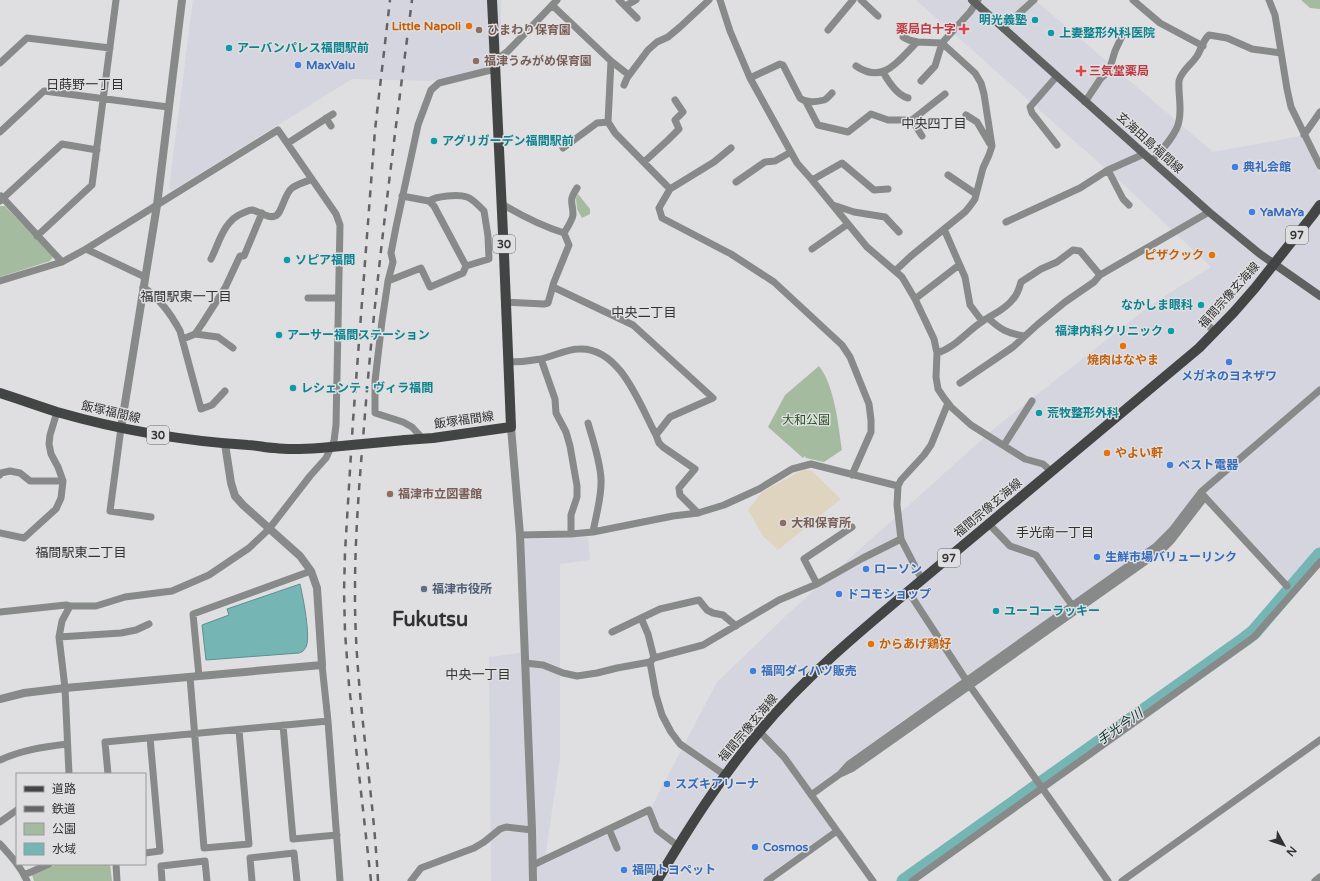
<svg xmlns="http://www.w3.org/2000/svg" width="1320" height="881" font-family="'Varela Round','Noto Sans JP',sans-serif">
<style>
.built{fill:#d4d5de}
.education{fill:#dfd4c0}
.green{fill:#a5bba0}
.water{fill:#75b6b5;stroke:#618e8e}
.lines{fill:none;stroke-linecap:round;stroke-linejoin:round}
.river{stroke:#75b6b5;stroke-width:15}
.minor{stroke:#888989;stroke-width:7}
.tertiary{stroke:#888989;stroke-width:8}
.secondary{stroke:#5f6160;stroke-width:8}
.primary{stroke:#434444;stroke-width:10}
.rail{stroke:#646466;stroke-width:2.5;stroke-dasharray:7 7;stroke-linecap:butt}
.primary-bridge{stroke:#434444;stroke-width:10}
.culture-dot{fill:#0f9aa8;stroke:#dfdfe1;stroke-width:1.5}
.food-dot{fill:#e8710a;stroke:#dfdfe1;stroke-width:1.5}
.health-dot{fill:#e0444e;stroke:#dfdfe1;stroke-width:1.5}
.education-dot{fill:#8d6e63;stroke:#dfdfe1;stroke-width:1.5}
.shop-dot{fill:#3f7fe0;stroke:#dfdfe1;stroke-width:1.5}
.service-dot{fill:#5c6f8a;stroke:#dfdfe1;stroke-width:1.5}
.labels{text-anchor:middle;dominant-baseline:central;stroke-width:3;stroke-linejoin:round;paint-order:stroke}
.shield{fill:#dfdfe1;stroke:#666667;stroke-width:1}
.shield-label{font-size:11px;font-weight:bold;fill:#323233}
.culture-label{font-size:12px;font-weight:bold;fill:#0d838f;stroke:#dfdfe1;text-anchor:start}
.food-label{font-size:12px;font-weight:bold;fill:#c56008;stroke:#dfdfe1;text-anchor:end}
.health-label{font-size:12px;font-weight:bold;fill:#be3a42;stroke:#dfdfe1;text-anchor:end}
.education-label{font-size:12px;font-weight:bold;fill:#785e54;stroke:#dfdfe1;text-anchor:start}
.shop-label{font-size:12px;font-weight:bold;fill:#366cbe;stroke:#dfdfe1;text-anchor:start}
.street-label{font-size:12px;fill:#323233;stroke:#dfdfe1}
.park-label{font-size:12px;fill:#26521d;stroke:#dfdfe1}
.service-label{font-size:12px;font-weight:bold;fill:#4e5e75;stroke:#dfdfe1;text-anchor:start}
.neighbourhood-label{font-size:13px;fill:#323233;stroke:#dfdfe1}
.water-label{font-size:13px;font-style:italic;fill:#0e2f2f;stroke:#dfdfe1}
.town-label{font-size:20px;font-weight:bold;fill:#323233;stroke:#dfdfe1}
</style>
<rect width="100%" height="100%" fill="#dfdfe1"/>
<path class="built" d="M193,0H501V45L486,68L430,81L352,79L172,191L169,188Z
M916,0H1035L1213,152L1301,136L1320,173V554L1292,585L1202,489L1161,539L915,714L807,795L832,830L761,881H491L489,657L528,652L524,540L588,537L590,560L560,564V758L544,865L643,815L652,806L717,682L791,611L996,427L1152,304L1211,267L1134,194Z"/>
<path class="education" d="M804,470L812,471L841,499L778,550L763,536L748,510L762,492L797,473Z"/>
<path class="green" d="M1301,0H1320V9L1310,8Z
M578,194L590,209V214L582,218L577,209L576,198Z
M0,206H5L53,257L50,261L0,277Z
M819,366C835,387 838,424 842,450L824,462L806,458L805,456L803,458L768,427L785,395Z
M57,864H110L112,881H34L32,875Z"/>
<path class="water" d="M300,584C303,597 311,637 306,647C304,651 302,652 299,653L206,660L202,625L229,615L227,609Z"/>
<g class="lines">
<path class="river" d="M904,881L1245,639L1254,632L1320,555"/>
<path class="minor" d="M619,0L637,18
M720,0L730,31L750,78L797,163L812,180L867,247L902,277L915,299L934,339L937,353L936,377L938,389L944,398L951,407L971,425L1025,459L1043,464L1052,472
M861,0L878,16
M1133,0L1160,23L1203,46
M1269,0L1275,15L1287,89L1291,107L1320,166
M552,5L611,61L608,122L615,133L670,189
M625,6L636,0
M1003,28L1034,0
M828,30L853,0
M495,61L508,51L557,0
M611,61L625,72
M0,63L27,38L110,48
M856,66C884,85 899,60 917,42
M883,72C888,81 897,95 908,98
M1057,76L1030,107L1032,113L1057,145
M750,78L780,64L783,65L800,98C806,103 817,102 824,100C827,99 830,95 832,93
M921,81L935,66L942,43L970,12L978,0
M624,85L627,78L648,50L657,42L668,37L680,27L709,0
M806,102L818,125L848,132L871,114L888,120H912L945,94
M1085,102L1101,78L1109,71L1115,51L1122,36
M966,115L977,122L990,144
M326,118L331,126
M912,120L922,136
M0,132L44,91L168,107
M1304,135L1320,112
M288,143L333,114
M563,148L597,123L608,122
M731,148L714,162L670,189L659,208L662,218L731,254L774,282L842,345L850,357L869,404L871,420V432L852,475
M1152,161C1161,151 1177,134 1179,121C1182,108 1178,94 1179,81C1181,71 1192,64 1197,56C1201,50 1203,40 1209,35L1227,38L1252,49L1281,53
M644,162L668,140L679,129L675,120L683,112L675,100
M1108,170L1123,199L1129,205
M948,175L976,194
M812,180L842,163L874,190L888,189
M736,182L765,162L775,161L791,152
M1,196L62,262
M402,196L429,201C436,196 458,194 467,197C473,199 480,207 484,211L488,236L489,259L466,266L434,206L429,201
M0,201L62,144L97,150
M502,204C522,216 542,226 564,233C567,228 572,221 573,215C573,201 568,202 577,188
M833,205L854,212L885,217L899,232
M1006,222L1080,188L1108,170L1144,154
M944,229L965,277L970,305L982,321
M37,236L92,185L116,0
M86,249L145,277
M812,249L848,224
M211,259C219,243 224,220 243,213C246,212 249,210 252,210C259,211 268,219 275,216C282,214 284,194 292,188C297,184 306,182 312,179
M895,271L911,256L965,212L970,206L975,199L983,168L989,155L992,146L984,94L981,83L975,73L942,43L917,42L909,40L903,37
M0,281L62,262L86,249L278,130L336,214L340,225L336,425L334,441L326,458L310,476L269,529L249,548L209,575L172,591L125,597L96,606H70L66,605L0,612
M388,281L421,268L430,287L463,273L466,266
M143,287C159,298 171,314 180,331L201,409L212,405L225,391
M553,287L633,325L713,398L670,417L656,435
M308,298H338
M915,299L959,265
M505,302L544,304L548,303L554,282L569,245L564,233
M988,318C1001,330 1007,333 1024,336
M1202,321L1215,331
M195,334L218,337L233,348
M183,339L195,334L202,324L225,288L240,256H244L262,213
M937,353C955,348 967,331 983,321C993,314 1005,310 1013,299C1018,294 1019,289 1021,282L1041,269L1057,262L1073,250L1080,251L1100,275
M541,359L555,399L556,413L566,432L570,446L577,486V497L571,515V534
M508,362C519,362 530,361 541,359C554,356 567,349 579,349C621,347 640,406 656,435L659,443L663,447L695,469L679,488L680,495L698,513
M960,383L1013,347L1037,325L1065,302L1094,282L1100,275L1209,212
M588,423C593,441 600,460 601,479C602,496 596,515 593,532
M121,428L110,511L151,517
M423,439L412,427L403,422L375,413V381L382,321L388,281L393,262L391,253L396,227L418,125L431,90L439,83L495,69
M1004,445L1032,401
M0,475L1,473L10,471L20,473L30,481H63
M1202,494L1287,586
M989,524L1010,546L1036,555L1074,608
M0,533L24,538L56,509L61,498L63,481L58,467L51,454L49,444L50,435L57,412
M520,535L571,534L593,532L673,516L698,513L724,505L759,489L792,469L811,464L898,486
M922,580L901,539L897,505L898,486L901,480L924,455L931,445L948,403
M817,584L804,559L852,527
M908,591L970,686L1108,881
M641,618L648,634L654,658
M612,632L660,609L699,600L707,610L713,613L723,615L736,626
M59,637L121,633L136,630L149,624
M650,662L656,695L662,715L671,732L680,744L725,775
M525,663L543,665L563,673L577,676L597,673L617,668L650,662L654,658L703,645L779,600L817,584L863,558L901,539
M322,665L328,721L340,881
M199,676L193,614L311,571
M190,677L204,848L249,844L239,730
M283,725L293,839L337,835
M759,731L784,757L873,881
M0,760C22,750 43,747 67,744
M69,774L65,688L59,637L62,621L70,606
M108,774L105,742L328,721
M840,774L849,764L1156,546L1172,530L1201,492L1320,390
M811,795L840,774L853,768L1162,550L1171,541L1205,497
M0,822L17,810
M609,829L617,848
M0,844C10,855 21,867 27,881
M145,853L160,851L150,738
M116,864L117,881
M533,865L649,810L657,830L678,846
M24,875L49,864
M162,881L161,866L205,861L207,881
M252,881L250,858L294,853L297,881
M411,881L421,868L474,848L484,842L500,829L506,827L532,830
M767,881L837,831
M912,881L1254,637L1320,562
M1122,881L1320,740
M1315,881L1320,877"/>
<path class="tertiary" d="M511,427L520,535L532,830L533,881
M121,428L157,205L182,0
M0,699L24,693L65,688L322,665L317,588L311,571L300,556L243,505L235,496L231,483L225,444"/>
<path class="secondary" d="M972,0L1209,212L1260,254L1320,296"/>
<path class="primary" d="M0,393C19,399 38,406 57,412C120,430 183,441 248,445C257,445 266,448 275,448C290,450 305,449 320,448
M405,440L433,438L511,427L504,255L492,0
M657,881C688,829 720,778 759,732C814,666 883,613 948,558C1032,488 1115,418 1199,348L1234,312L1255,288L1312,216L1320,205"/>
<path class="rail" d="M371,881L349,685L345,632L344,592L345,552L353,421L375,130L390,0
M378,881C373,783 354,687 355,589C355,526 361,464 366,402C377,268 395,134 412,0"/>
<path class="primary-bridge" d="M320,448L405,440"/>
</g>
<g class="culture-dot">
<circle cx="1035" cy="20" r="4"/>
<circle cx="1051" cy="33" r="4"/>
<circle cx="229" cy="48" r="4"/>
<circle cx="434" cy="141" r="4"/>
<circle cx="287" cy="260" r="4"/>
<circle cx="1201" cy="305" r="4"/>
<circle cx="1171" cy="331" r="4"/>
<circle cx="279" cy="335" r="4"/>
<circle cx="293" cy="388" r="4"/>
<circle cx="1039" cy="413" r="4"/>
<circle cx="996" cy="611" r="4"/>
</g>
<g class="food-dot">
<circle cx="469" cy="26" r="4"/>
<circle cx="1212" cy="255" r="4"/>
<circle cx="1123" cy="346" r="4"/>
<circle cx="1107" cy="453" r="4"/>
<circle cx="871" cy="644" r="4"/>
</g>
<g class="health-dot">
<path d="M962 23h4v4h4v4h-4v4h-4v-4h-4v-4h4z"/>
<path d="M1079 65h4v4h4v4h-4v4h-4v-4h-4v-4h4z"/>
</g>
<g class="education-dot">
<circle cx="479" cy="30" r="4"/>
<circle cx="476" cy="61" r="4"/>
<circle cx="390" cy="494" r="4"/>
<circle cx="783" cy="523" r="4"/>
</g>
<g class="shop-dot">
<circle cx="298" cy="65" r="4"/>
<circle cx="1235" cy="167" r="4"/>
<circle cx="1252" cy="212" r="4"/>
<circle cx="1229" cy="362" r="4"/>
<circle cx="1170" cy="465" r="4"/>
<circle cx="1097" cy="557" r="4"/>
<circle cx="866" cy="569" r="4"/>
<circle cx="839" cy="594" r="4"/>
<circle cx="753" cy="671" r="4"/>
<circle cx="667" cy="784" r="4"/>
<circle cx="755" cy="847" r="4"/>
<circle cx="624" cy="870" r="4"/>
</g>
<circle class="service-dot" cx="424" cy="589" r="4"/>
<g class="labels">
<g class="shield">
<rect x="1286" y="226" width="22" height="18" rx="3"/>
<rect x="493" y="235" width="22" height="18" rx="3"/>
<rect x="147" y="426" width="22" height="18" rx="3"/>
<rect x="938" y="549" width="22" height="18" rx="3"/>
</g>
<g class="shield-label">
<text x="1297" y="235">97</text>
<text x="504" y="244">30</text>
<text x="158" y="435">30</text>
<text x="949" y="558">97</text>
</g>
<g class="culture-label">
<text x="1027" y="20" text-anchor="end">明光義塾</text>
<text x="1059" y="33">上妻整形外科医院</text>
<text x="237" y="48">アーバンパレス福間駅前</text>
<text x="442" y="141">アグリガーデン福間駅前</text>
<text x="295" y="260">ソピア福間</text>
<text x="1193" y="305" text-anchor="end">なかしま眼科</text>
<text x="1163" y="331" text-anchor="end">福津内科クリニック</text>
<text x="287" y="335">アーサー福間ステーション</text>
<text x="301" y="388">レシェンテ・ヴィラ福間</text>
<text x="1047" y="413">荒牧整形外科</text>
<text x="1004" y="611">ユーコーラッキー</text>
</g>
<g class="food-label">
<text x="461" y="26">Little Napoli</text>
<text x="1204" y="255">ピザクック</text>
<text x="1123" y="360" text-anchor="middle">焼肉はなやま</text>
<text x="1115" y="453" text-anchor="start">やよい軒</text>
<text x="879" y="644" text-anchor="start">からあげ鶏好</text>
</g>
<g class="health-label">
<text x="956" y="29">薬局白十字</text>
<text x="1089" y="71" text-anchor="start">三気堂薬局</text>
</g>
<g class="education-label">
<text x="487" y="30">ひまわり保育園</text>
<text x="484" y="61">福津うみがめ保育園</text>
<text x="398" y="494">福津市立図書館</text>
<text x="791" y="523">大和保育所</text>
</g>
<g class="shop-label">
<text x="306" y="65">MaxValu</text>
<text x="1243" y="167">典礼会館</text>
<text x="1260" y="212">YaMaYa</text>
<text x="1229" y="376" text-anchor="middle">メガネのヨネザワ</text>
<text x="1178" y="465">ベスト電器</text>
<text x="1105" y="557">生鮮市場バリューリンク</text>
<text x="874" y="569">ローソン</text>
<text x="847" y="594">ドコモショップ</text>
<text x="761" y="671">福岡ダイハツ販売</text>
<text x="675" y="784">スズキアリーナ</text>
<text x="763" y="847">Cosmos</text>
<text x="632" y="870">福岡トヨペット</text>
</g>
<g class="street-label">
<text transform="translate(1150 143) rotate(42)">玄海田島福間線</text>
<text transform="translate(1229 295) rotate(-48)">福間宗像玄海線</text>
<text transform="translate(111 412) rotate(13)">飯塚福間線</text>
<text transform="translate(464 420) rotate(-8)">飯塚福間線</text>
<text transform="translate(988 508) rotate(-40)">福間宗像玄海線</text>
<text transform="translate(748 728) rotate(-50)">福間宗像玄海線</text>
</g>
<g class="park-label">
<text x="806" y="420">大和公園</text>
</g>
<g class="service-label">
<text x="432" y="589">福津市役所</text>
</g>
<g class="neighbourhood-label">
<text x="85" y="85">日蒔野一丁目</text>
<text x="934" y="124">中央四丁目</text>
<text x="186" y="297">福間駅東一丁目</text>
<text x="644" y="313">中央二丁目</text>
<text x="1055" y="533">手光南一丁目</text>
<text x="81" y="553">福間駅東二丁目</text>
<text x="478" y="675">中央一丁目</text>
</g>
<g class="water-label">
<text transform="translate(1120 727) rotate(-35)">手光今川</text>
</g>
<g class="town-label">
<text x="430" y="620">Fukutsu</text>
</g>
</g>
<rect x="16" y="773" width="130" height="92" fill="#dfdfe1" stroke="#9a9a9b"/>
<rect x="24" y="786" width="20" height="6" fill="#434444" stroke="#9a9a9b"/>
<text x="52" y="793" font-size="12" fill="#323233">道路</text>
<rect x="24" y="806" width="20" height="6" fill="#646466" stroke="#9a9a9b"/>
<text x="52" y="813" font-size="12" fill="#323233">鉄道</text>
<rect x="24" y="823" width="20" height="12" fill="#a5bba0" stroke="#9a9a9b"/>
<text x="52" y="833" font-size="12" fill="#323233">公園</text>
<rect x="24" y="843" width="20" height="12" fill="#75b6b5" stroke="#9a9a9b"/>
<text x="52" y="853" font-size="12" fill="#323233">水域</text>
<g transform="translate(1284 845) rotate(130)" stroke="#dfdfe1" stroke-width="3" paint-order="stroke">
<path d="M0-3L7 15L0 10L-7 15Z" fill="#323233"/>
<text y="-6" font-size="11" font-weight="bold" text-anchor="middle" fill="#323233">N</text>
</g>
</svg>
